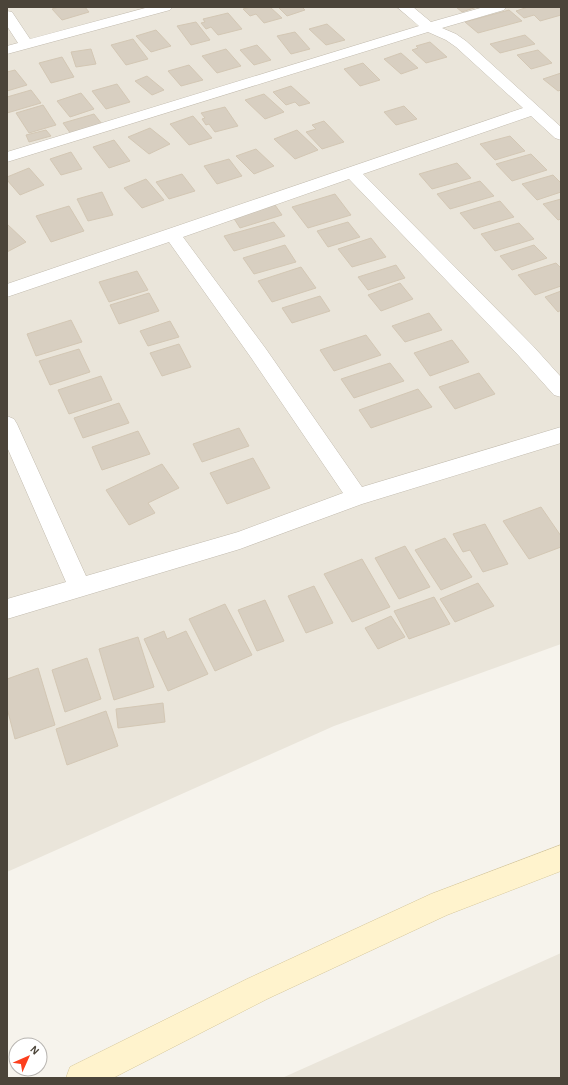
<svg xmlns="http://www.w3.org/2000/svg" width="568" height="1085" font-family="'Alegreya Sans',sans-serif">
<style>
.residential{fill:#eae5da}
.building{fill:#d8cfc1;stroke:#d3c7b4}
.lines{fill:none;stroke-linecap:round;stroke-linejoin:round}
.street-casing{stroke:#c2bbae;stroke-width:1}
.secondary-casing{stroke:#d6c79b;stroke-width:1}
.street{fill:#fff;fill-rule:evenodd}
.secondary{fill:#fff3cd;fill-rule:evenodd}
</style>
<rect width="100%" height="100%" fill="#f6f3ec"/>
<path class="residential" d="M7,7H561V644L334,726L7,872Z
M561,953V1078H282Z"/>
<path class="building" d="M59,7H85L89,12L62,20L52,9Z
M251,7H270L282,18L264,23L256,14L250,16L243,9Z
M278,7H302L305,10L287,16Z
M456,7H477L462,12Z
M528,7H561V15L540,21L534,15L524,18L516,11Z
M509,10L522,21L478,33L465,22Z
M228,13L242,29L218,35L211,27L206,29L201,23L205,22L203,19Z
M196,22L210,40L191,45L177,26Z
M327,24L345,40L326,45L309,29Z
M156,30L171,46L151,52L136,36Z
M295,32L310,49L291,54L277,36Z
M525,35L535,44L500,53L490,44Z
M133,39L148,59L126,65L111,45Z
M430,42L447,57L426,63L412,50L418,48L416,46Z
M257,45L271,60L254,65L240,50Z
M91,49L96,64L76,67L71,52Z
M226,49L241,66L217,73L202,56Z
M538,50L552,63L531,69L517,55Z
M401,53L418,68L401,74L384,59Z
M62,57L74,77L51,83L39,63Z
M363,63L380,80L360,86L344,69Z
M189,65L203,80L181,86L168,71Z
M15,70L27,85L7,91V72Z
M561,73V90L558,91L543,79Z
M147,76L164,90L152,95L135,81Z
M117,84L130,102L106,109L92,91Z
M291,86L310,103L299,106L295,102L286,105L273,92Z
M31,90L41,103L7,113V97Z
M81,93L94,109L70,117L57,101Z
M264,94L284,112L265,119L245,100Z
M43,105L56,125L29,133L16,113Z
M404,106L417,119L396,125L384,112Z
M225,107L238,126L215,132L209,124L206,125L202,119L205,118L201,113Z
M94,114L102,124L71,134L63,123Z
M193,116L212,138L189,145L170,124Z
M324,121L344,142L322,149L306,132L316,129L312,125Z
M150,128L170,144L149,154L128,137Z
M46,130L51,136L29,142L26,135Z
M297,130L318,150L295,159L274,139Z
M510,136L525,151L495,160L480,144Z
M114,140L130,161L109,168L93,147Z
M256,149L274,166L254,174L236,156Z
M71,152L82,169L61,175L50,159Z
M531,154L547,170L512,181L496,164Z
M229,159L242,176L217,184L204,166Z
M457,163L471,178L432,189L419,174Z
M29,168L44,185L20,195L7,180V177Z
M182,174L195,191L169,199L156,182Z
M553,175L561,183V192L537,200L522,184Z
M146,179L164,200L142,208L124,188Z
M480,181L494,196L450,209L437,194Z
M102,192L113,215L88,221L77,199Z
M335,194L351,215L308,228L292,207Z
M561,199V219L558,220L543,204Z
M500,201L514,217L474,229L460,213Z
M275,205L282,215L240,228L233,217Z
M69,206L84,231L51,242L36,216Z
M274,222L285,236L234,251L224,236Z
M348,222L360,237L328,247L317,231Z
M519,223L534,239L495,251L481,234Z
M7,224L26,242L7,252Z
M371,238L386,257L352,267L338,249Z
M285,245L296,262L254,274L243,258Z
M534,245L547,258L512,270L500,256Z
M556,263L561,268V286L535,295L518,275Z
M396,265L405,278L368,290L358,277Z
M301,267L316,288L272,302L258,281Z
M137,271L148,290L109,302L99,282Z
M400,283L413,299L381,311L368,295Z
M561,291V310L558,312L545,297Z
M149,293L159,311L119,324L110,305Z
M320,296L330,311L292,323L282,308Z
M429,313L442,330L405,342L392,326Z
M71,320L82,342L36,356L27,334Z
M170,321L179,337L148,346L140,331Z
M366,335L381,355L334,371L320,350Z
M452,340L469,362L430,376L414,353Z
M179,344L191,367L162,376L150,353Z
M79,349L90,372L50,385L39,361Z
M390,363L404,381L354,398L341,379Z
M479,373L495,394L455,409L439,387Z
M101,376L112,400L69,414L58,390Z
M418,389L432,407L371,428L359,410Z
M119,403L129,423L83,438L74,418Z
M239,428L249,446L202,462L193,444Z
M138,431L150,454L102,470L92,447Z
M253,458L270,488L227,504L210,473Z
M162,464L179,488L148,503L155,513L129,525L106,490Z
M541,507L561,536V547L529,559L503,521Z
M485,524L508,564L483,572L470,550L463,552L453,534Z
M445,538L472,577L441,590L415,550Z
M405,546L430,587L399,599L375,558Z
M362,559L390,607L352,622L324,574Z
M478,583L494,606L455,622L440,599Z
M314,586L333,623L306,633L288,596Z
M434,597L450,624L409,639L394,611Z
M265,600L284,641L257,651L238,610Z
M225,604L252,655L215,671L189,619Z
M391,616L405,637L378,649L365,628Z
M164,631L167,639L186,631L208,674L168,691L144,639Z
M138,637L154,687L114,700L99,649Z
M87,658L101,699L65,712L52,670Z
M38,668L55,725L15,739L7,708V679Z
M163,703L165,722L118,728L116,709Z
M106,711L118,746L67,765L56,729Z"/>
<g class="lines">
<g class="street-casing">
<path id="street" d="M149,7H172L170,10L7,54V46L18,43L7,26V11L12,12L30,39Z
M397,7H413L431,22L484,7H506L504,10L442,28L456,34L466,41L561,127V140L555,138L531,116L363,174L533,346L561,377V397L554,395L519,356L349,179L183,237L266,349L362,487L561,427V443L362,504L240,549L7,619V599L66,582L7,447V416L14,419L17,424L86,576L238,532L343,493L252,359L169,242L7,297V284L523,108L456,47L446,40L428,32L7,162V152L419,26Z"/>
</g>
<g class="secondary-casing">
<path id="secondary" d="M561,845V871L447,915L267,999L113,1078H66L70,1067L247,979L431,894Z"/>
</g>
<use href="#street" class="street"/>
<use href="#secondary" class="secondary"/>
</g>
<rect width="568" height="1085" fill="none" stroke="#4b4439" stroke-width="16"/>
<g transform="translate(28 1057) rotate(45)"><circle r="19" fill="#ffffff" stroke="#b7b4b0"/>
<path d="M0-3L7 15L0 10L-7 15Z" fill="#fc3f1d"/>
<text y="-6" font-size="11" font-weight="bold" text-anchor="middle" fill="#4b4439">N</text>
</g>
</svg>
